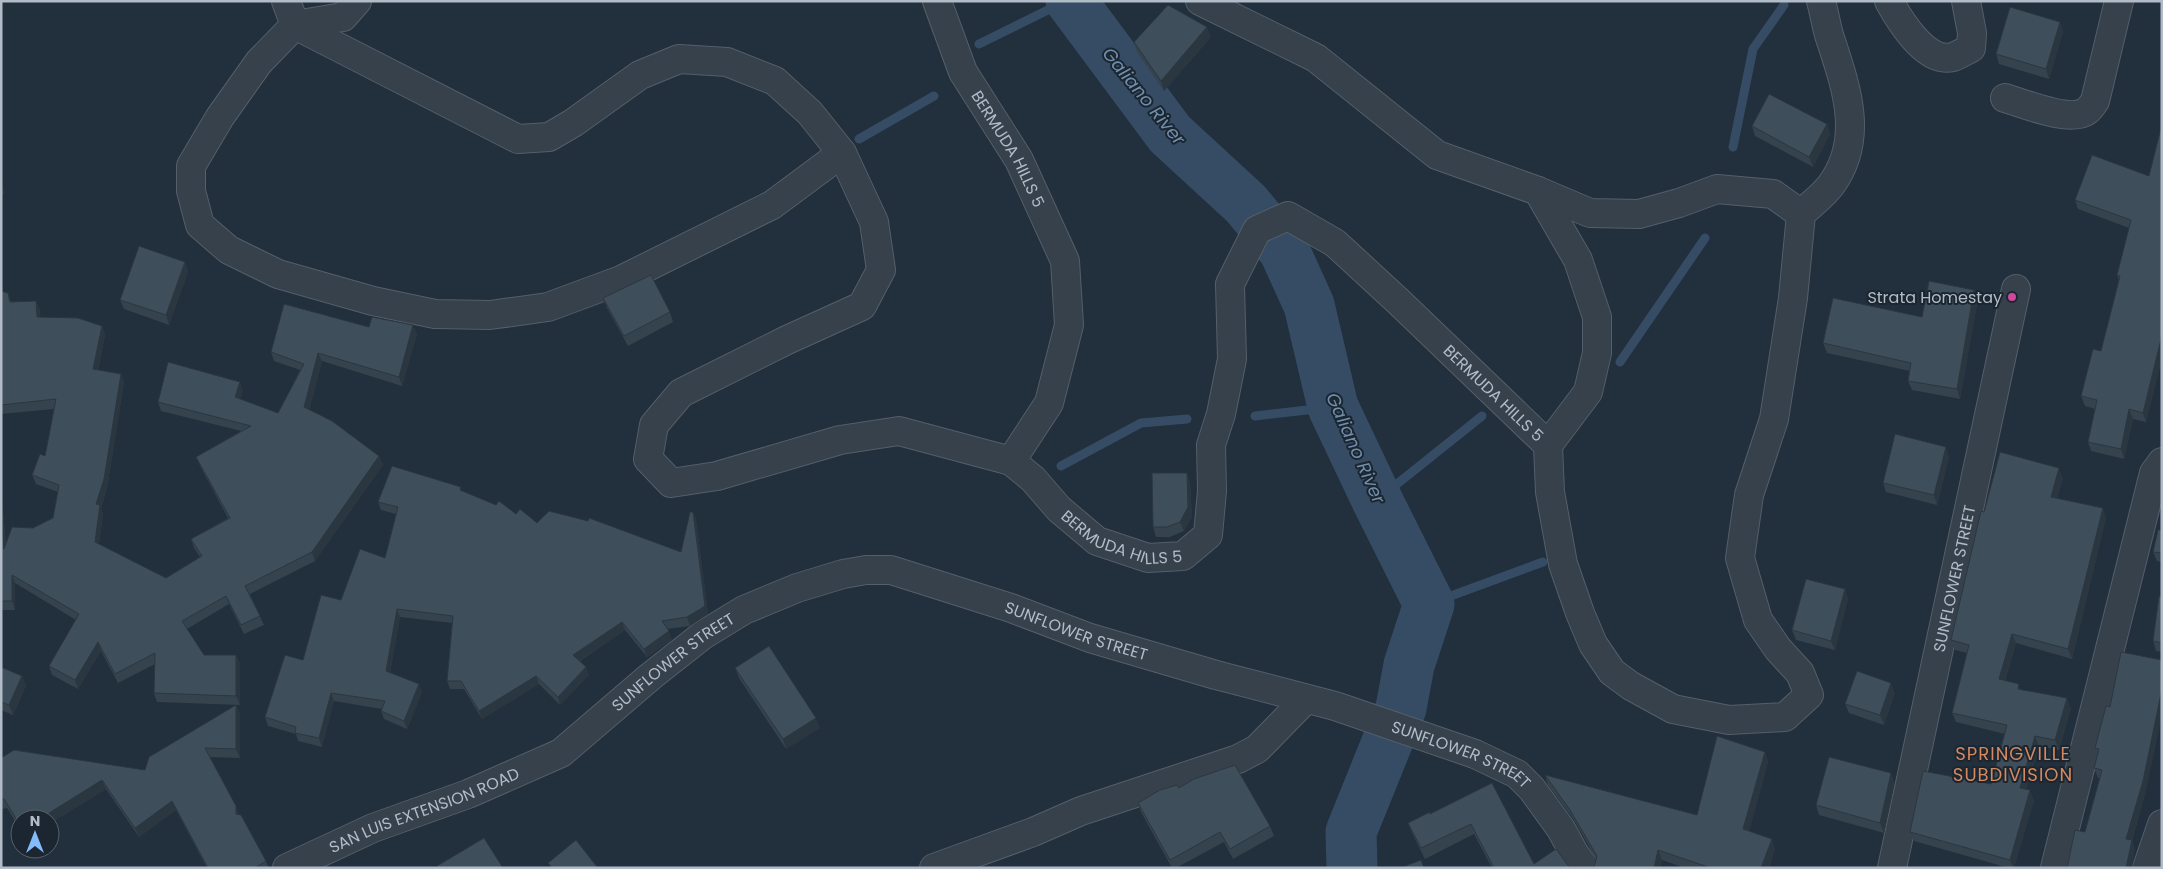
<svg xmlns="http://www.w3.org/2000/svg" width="2163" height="869" font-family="Poppins,sans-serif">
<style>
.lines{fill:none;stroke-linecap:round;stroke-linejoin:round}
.stream{stroke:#354c64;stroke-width:9}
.river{stroke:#354c64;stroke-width:51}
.minor-casing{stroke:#545f6a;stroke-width:30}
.minor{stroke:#36414c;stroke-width:28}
.wall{fill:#35434e}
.shaded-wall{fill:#2b3740}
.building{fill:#3e4e5b;stroke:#2b3740}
.hotel-dot{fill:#d1479c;stroke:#1b2631;stroke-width:2}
.labels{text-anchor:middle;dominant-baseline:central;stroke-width:4;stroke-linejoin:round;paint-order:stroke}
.street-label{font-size:16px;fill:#b1bcc8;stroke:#1b2631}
.poi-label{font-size:16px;fill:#b1bcc8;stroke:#1b2631;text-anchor:end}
.water-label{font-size:18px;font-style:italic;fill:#708fac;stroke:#1b2631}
.neighbourhood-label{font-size:18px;letter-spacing:1px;fill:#d6885e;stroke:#1b2631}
</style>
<rect width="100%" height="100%" fill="#222f3c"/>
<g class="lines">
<path class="stream" d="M979,44L1066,1
M859,139L934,96
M1733,147L1753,49L1784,5
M1620,362L1705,238
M1255,416L1333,407
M1061,466L1141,423L1187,419
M1377,500L1482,416
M1429,604L1543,562"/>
<path class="river" d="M1071,1L1170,134L1246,204L1284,250L1309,305L1333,407L1377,500L1429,604L1409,665L1401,708L1351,832L1352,868"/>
<g class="minor-casing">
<g id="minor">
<path d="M286,1L295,25L518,139L549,137L573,123L640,75L679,59L727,62L775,81L810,113L842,153L772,205L621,280L548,307L490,315L435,314L373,301L278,274L229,250L200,225L191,191V166L220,117L259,62L295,25L343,17L357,1"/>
<path id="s1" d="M937,1L963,72L1019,160L1065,261L1069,325L1049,403L1011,461L1033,479L1059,509L1097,541L1148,558L1183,556L1208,535L1212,491L1211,445L1221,414L1232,359L1230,284L1257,230L1288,216L1335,243L1399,302L1548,445"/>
<path d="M1200,1L1316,58L1437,155L1538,191L1590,213L1639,214L1679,203L1717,189L1773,194L1801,214"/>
<path d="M1889,1C1900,21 1926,64 1953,57C1959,55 1965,51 1971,48L1972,33L1966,1"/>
<path d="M2005,98C2023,103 2072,124 2088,110C2090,108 2093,104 2095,101L2119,1"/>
<path d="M842,153L874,222L881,270L862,306L787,340L681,393L654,425L648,459L671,483L717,476L840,440L899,431L1011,461"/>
<path d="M1538,191L1578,260L1597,317V353L1588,392L1548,445L1550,492L1563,564L1580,613L1593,644L1612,672L1631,686L1673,709L1729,720L1785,717L1809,695L1800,673L1778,649L1758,620L1740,558L1749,495L1774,419L1793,298L1801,214C1810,205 1823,196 1831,185C1866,138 1845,84 1829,35C1826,24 1824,12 1821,1"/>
<path id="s2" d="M287,868L373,828L468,794L561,753L651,676L703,635L744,610L797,588L843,574L866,570H891L1011,608L1090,638L1216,675L1335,706L1475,754L1517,774L1532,789L1561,829L1574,853L1585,868"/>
<path d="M934,868L1033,832L1081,811L1238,759L1257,749L1306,699"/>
<path id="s3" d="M1892,868L2016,289"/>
<path d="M2055,868L2154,473L2162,462"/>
<path d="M2147,868L2162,824"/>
</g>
</g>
<use href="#minor" class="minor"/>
</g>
<path class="wall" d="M2060,22L2063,32L2049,79L1999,64L1996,54Z
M1211,37L1164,91L1137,52L1134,42Z
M1827,124L1830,134L1813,167L1755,136L1752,126Z
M2162,124V359L2146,422L2133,419L2124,459L2091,451L2088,442L2095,409L2085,406L2081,396L2101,351L2119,280L2117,275L2129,228L2078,209L2075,200L2149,176Z
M185,262L188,272L169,325L124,309L120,300Z
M1974,290L1978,299L1960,399L1912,390L1908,381L1910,371L1827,353L1823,343L1922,317Z
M1,291L12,302L36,301L40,310V317L102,326L105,335L98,370L121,374L124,383L107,488L101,509L103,514L99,544L166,578L200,557L194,548L191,539L228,518L200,466L196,457L241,431L161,411L158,402L243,391L240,399L278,413L300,370L274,361L271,352L369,327L417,334L402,386L322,361L309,410L379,456L383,465L315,561L250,594L260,616L264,625L244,634L229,604L187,629L204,655H236L240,664V705L157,702L154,693L155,664L118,683L101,651L78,689L52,675L49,666L76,620L15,583V610H1V489L6,544L33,528L53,518L58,492L36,484L32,475L45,456L54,409L1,414Z
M603,298L670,312L673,322L628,346L607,308Z
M1949,457L1937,505L1886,492L1883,483Z
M2063,478L2057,498L2106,518L2072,659L2016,643L2005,681L2021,689L2071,708L2059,750L2039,746L2026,789L2034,800L2014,868H2009L1914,841L1910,832L1991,784L2005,734L1956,722L1952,713L1967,653L1955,650L1951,640L1984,512Z
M1190,482L1192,517L1184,531L1170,537H1156L1153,527Z
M462,491L537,523L681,552L693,512L696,520L708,614L690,626L667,629L672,640L647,657L625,630L580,661L586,667L589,675L560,705L539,684L482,719L464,689H450L447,681L452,623L400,617L390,673L422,692L407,729L384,719L381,711L382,709L334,701L322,747L298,741L296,734L268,726L265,717L303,660L341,600L385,558L396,514L381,510L378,502Z
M2162,530V562L2157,561L2153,552Z
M1845,589L1848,599L1835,650L1796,640L1792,630Z
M2162,597V652L2156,651L2153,641Z
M1,667L22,676L26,686L13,715L1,710Z
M735,668L820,728L786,749L739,678Z
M1895,693L1884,725L1849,713L1845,704Z
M236,705L240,714V758L209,757L239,815L266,861L269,868H207L176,810L139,837L106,789L54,821L55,826L50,829V819H20V829L7,808L2,809L1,806V758L145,770Z
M2106,706L2146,791L2132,841L2135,850L2100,778H2098L2094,768L2098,756L2095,748Z
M1765,752L1768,762L1749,831L1775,849L1769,868H1685L1662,860L1660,868H1593L1595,864L1596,859L1574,820L1548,785L1545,775L1697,815Z
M1891,773L1894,783L1884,833L1819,815L1816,805Z
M1492,783L1534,864L1570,868H1492L1474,834L1425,859L1412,833L1408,823L1430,814Z
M1179,788L1270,826L1274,836L1233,859L1224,842L1176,868H1172L1141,812L1138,803Z"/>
<path class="shaded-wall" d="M2060,22L2063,32L2049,79L2046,69Z
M1207,27L1211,37L1164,91L1161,81Z
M1827,124L1830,134L1813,167L1809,157Z
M2,183L5,193L1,198V184Z
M185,262L188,272L169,325L166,315Z
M1974,290L1978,299L1960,399L1957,389Z
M36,301L40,310V326L37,317Z
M413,325L417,334L402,386L399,377Z
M102,326L105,335L96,378L93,369Z
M2162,335V359L2146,422L2143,413Z
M318,353L322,361L307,416L304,407Z
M121,374L124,383L107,488L101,509L103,514L98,551L95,542L96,504Z
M240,382L243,391L238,406L235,397Z
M2129,409L2133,419L2124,459L2121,449Z
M1946,447L1949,457L1937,505L1934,495Z
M379,456L383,465L315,561L312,552Z
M2059,468L2063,478L2055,506L2051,497Z
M1187,473L1190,482L1192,517L1184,531L1180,522Z
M1,489L7,558L4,549L1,518Z
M2103,508L2106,518L2072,659L2068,649Z
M693,512L696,520L708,614L690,626L687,617Z
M12,575L15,583V610L12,601Z
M1845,589L1848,599L1835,650L1831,641Z
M397,609L400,617L389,679L386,671Z
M622,622L625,630L576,663L573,655Z
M669,631L672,640L647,657L644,649Z
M2012,634L2016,643L2002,689L1999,679Z
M98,642L101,651L78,689L75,680Z
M236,655L240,664V705L236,696Z
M586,667L589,675L560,705L558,697Z
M22,676L26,686L13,715L9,705Z
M536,676L539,684L482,719L479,711Z
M1891,683L1895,693L1884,725L1880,715Z
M419,684L422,692L407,729L404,721Z
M2162,689V716L2146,791L2132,841L2135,850L2132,868H2126V839Z
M331,693L334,701L322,747L319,738Z
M2067,698L2071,708L2059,750L2055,740Z
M236,705L240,714V758L236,749Z
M816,718L820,728L786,749L783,739Z
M2035,736L2039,746L2024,798L2020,788Z
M1765,752L1768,762L1747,840L1743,829Z
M1891,773L1894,783L1884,833L1880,823Z
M102,780L106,789L54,821L49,813Z
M2030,790L2034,800L2014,868H2013L2010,860Z
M172,801L176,810L139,837L135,828Z
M236,806L240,815L236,814Z
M1772,839L1775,849L1769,868H1761Z
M1658,850L1662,860L1660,868H1654Z"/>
<path class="building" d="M1168,5L1207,27L1161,81L1134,42Z
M2010,7L2060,22L2046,69L1996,54Z
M1769,94L1827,124L1809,157L1752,126Z
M2162,124V335L2143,413L2129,409L2121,449L2088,442L2097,400L2081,396L2093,349L2101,351L2120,276L2117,275L2131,220L2075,200L2092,155L2149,176Z
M139,246L185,262L166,315L120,300Z
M651,275L670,312L624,336L603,298Z
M1929,281L1974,290L1957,389L1908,381L1911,363L1823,343L1833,298L1922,317Z
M1,291L8,293L10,302L36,301L37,317L78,318L102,326L93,369L121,374L104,479L96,504L100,505L95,542L166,578L202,556L191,539L230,518L196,457L251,426L158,402L168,362L240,382L235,397L278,413L304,364L271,352L284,304L369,327L372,317L413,325L399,377L318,353L304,407L332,421L379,456L312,552L245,586L260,616L241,625L226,596L182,621L204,655H236V696L154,693L155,653L115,674L98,642L75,680L49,666L79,614L12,575V601H1V518L4,549L12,527L33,528L53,518L59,485L32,475L40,454L45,456L56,399L1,405Z
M1895,434L1946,447L1934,495L1883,483Z
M2000,452L2059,468L2051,497L2103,508L2068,649L2012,634L1999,679L2019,684L2018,689L2067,698L2055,740L2035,736L2020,788L2030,790L2010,860L1910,832L1923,771L1991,784L2007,725L1952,713L1969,645L1951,640L1981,511L1984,512Z
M392,466L461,487L460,490L496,505L499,501L516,514L520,509L537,523L549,511L588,521L589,518L681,552L690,512H693L705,606L687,617L662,621L669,631L644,649L622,622L573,655L586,667L558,697L536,676L479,711L461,681H447L453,616L397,609L386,671L419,684L404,721L381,711L385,701L331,693L319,738L295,733L296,727L265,717L285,655L303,660L321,595L341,600L360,549L385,558L398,507L378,502Z
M1152,473H1187L1188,507L1180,522L1167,527H1153Z
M2158,530H2162V553L2153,552Z
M1806,579L1845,589L1831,641L1792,630Z
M2159,596L2162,597V643L2153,641Z
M769,646L816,718L783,739L735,668Z
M2121,652L2162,660V689L2143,781L2126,839L2132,840L2126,868H2067L2075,830L2085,832L2102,770L2094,768L2099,749L2095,748L2106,706L2110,707Z
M1,667L22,676L9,705L1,702Z
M1857,671L1891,683L1880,715L1845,704Z
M236,705V749L205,748L236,806V814L241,815L266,861L255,868H208L172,801L135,828L102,780L49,813L52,817L49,819H20V825L4,799H1V758L14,750L145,770L149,757Z
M1717,736L1765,752L1743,829L1772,839L1761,868H1711L1658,850L1654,868H1593L1595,864L1597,856L1570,810L1545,775L1697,815Z
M1829,757L1891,773L1880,823L1816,805Z
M1235,765L1270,826L1230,849L1220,832L1170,860L1138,803L1160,790L1177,785L1179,788L1194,779Z
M1492,783L1534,864L1556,849L1570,868H1494L1471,824L1421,848L1408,823L1430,812V814Z
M484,838L503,868H438L437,866Z
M576,840L598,868H552L548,863Z
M1421,860L1424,868H1400Z"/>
<circle class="hotel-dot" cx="2012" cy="297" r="5"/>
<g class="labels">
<g class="street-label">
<text stroke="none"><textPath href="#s1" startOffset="165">BERMUDA HILLS 5</textPath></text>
<text stroke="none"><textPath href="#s1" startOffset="1365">BERMUDA HILLS 5</textPath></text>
<text stroke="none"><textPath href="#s1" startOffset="645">BERMUDA HILLS 5</textPath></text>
<text stroke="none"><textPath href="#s3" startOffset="296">SUNFLOWER STREET</textPath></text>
<text stroke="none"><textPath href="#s2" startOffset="879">SUNFLOWER STREET</textPath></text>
<text stroke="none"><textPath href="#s2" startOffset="442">SUNFLOWER STREET</textPath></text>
<text stroke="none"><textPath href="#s2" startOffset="1284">SUNFLOWER STREET</textPath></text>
<text stroke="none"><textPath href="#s2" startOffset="149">SAN LUIS EXTENSION ROAD</textPath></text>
</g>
<g class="poi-label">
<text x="2002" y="297">Strata Homestay</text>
</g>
<g class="water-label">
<text transform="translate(1144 96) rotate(51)">Galiano River</text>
<text transform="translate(1356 448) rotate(66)">Galiano River</text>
</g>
<g class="neighbourhood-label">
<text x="2013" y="753">SPRINGVILLE<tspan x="2013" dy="21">SUBDIVISION</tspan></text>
</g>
</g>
<rect width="2163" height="869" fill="none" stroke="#b1bcc8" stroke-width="5"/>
<g transform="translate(35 834)"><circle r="24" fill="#1b2631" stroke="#57626d"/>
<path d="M0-4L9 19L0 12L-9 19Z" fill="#84bbfa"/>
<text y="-8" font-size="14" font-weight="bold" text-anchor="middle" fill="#b1bcc8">N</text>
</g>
</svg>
